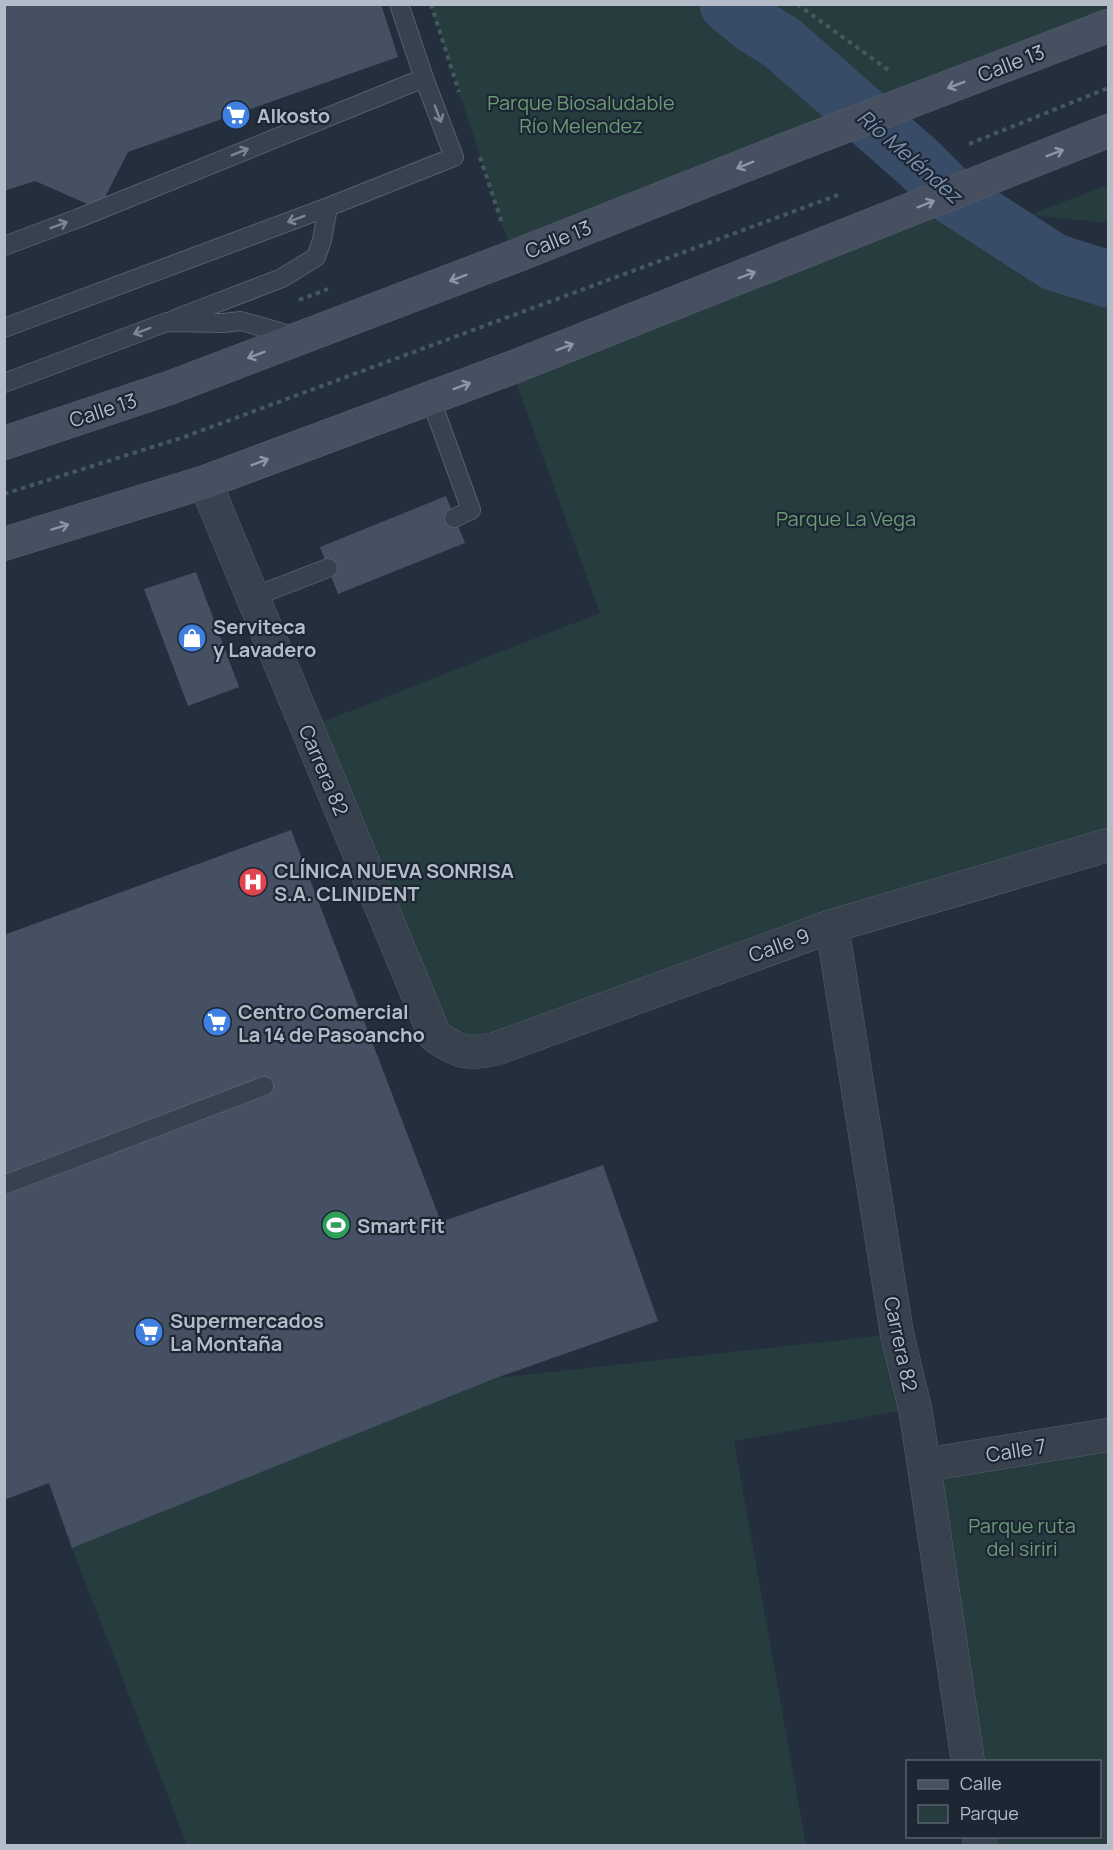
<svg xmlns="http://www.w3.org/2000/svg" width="1113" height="1850" font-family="Manrope,sans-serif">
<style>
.green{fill:#263c3f}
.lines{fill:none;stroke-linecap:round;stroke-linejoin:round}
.river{stroke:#394c67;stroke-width:57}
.building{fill:#455162}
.service-casing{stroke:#565f6c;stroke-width:20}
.minor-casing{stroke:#565f6c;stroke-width:34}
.secondary-casing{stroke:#565f6c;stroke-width:34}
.path{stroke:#44595c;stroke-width:4;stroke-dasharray:4.5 4.5;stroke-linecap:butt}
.service{stroke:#38414e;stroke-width:18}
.minor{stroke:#38414e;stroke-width:33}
.secondary{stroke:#465061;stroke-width:33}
.oneway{stroke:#8e96a5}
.oneway2{stroke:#7c8592}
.labels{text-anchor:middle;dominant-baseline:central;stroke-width:4.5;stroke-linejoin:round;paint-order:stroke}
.street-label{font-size:20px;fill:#b4bcc9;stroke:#1d2633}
.park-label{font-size:20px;fill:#6b9a76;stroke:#1d2633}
.poi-label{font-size:20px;font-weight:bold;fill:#b4bcc9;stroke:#1d2633;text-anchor:start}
.water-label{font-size:21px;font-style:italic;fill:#7c92b1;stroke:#1d2633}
</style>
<rect width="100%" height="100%" fill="#242f3e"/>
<path class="green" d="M1108,4V26L513,257L431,5Z
M1108,185V223L1029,215Z
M952,196L1054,262L1108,279V845L454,1050L307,728L600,613L511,368Z
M897,1334L915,1408L734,1441L806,1845H187L72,1548L496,1378Z
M1108,1435V1845H980L979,1837L1100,1836V1762L968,1761L924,1465Z"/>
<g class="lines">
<path class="river" d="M728,4L753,25L781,42L919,163L952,196L1054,262L1108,279"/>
</g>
<path class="building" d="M4,4H381L398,57L128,152L99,209L35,181L4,191Z
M446,496L465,543L338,594L320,547Z
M196,572L239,687L188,706L144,589Z
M291,830L441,1222L603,1165L658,1321L496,1378L72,1548L49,1483L4,1500V935Z"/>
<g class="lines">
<g class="service-casing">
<path id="service" d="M399,4L424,78
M4,246L79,218L424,78L454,157L328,207L4,328
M175,319L282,278L316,257L322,240L328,207
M4,383L167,322L223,323L241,321L297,337
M430,397L471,510L454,518
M253,597L328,568
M4,1185L264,1086"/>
</g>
<g class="minor-casing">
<path id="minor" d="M205,482L435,1036C458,1052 467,1055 495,1049L832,926L1108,845
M832,926L897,1334L915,1408L924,1465L968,1762
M924,1465L1108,1435
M979,1836L980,1846"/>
</g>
<g class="secondary-casing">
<path id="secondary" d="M4,443L169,388L513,257L799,144L1108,26
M4,544L205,482L511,368L1108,131"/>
</g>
<path class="path" d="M431,4L459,92
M797,4L891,72
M969,144L1108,88
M480,157L503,226
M299,300L328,289
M4,494L184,437L838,195"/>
<use href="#service" class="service"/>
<use href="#minor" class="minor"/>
<use href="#secondary" class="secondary"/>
</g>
<defs><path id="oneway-shaft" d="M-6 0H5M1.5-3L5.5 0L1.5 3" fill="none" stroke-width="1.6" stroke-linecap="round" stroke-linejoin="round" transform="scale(1.5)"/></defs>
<g class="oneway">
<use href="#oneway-shaft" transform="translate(956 85) rotate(159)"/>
<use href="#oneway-shaft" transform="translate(1055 153) rotate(-21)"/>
<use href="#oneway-shaft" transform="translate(745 165) rotate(158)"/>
<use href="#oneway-shaft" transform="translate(926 204) rotate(-22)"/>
<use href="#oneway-shaft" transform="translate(747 275) rotate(-21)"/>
<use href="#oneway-shaft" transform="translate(458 278) rotate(159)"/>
<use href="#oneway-shaft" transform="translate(565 347) rotate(-21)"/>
<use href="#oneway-shaft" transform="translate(256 355) rotate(159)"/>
<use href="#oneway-shaft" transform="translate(462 386) rotate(-20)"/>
<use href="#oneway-shaft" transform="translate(260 462) rotate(-21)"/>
<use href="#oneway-shaft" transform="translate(60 527) rotate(-17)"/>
</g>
<g class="oneway2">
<use href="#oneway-shaft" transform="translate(438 114) rotate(69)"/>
<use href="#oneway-shaft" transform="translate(240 152) rotate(-22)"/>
<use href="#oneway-shaft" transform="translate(296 219) rotate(160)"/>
<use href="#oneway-shaft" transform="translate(59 225) rotate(-21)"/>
<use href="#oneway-shaft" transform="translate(142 331) rotate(159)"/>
</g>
<defs>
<g id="supermarket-disc" transform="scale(1.5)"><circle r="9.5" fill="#3f7fe0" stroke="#1d2633"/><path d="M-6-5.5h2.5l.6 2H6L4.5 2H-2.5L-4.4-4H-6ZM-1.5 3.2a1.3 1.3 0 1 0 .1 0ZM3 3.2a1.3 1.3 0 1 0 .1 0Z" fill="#fff"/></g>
<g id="shop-disc" transform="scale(1.5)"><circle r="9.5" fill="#3f7fe0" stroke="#1d2633"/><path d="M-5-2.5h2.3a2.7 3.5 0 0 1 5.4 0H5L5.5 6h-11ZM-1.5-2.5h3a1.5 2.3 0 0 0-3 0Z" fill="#fff"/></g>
<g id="hospital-disc" transform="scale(1.5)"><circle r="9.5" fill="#e0444e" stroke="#1d2633"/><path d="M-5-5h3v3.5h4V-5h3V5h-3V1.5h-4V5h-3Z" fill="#fff"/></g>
<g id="stadium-disc" transform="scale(1.5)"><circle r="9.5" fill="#2e9e5b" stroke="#1d2633"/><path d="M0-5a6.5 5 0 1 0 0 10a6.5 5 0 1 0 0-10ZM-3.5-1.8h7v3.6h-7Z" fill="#fff"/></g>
</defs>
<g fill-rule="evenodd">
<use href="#supermarket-disc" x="236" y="115"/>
<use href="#shop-disc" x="192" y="638"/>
<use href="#hospital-disc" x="253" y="882"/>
<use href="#supermarket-disc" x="217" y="1022"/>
<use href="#stadium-disc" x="336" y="1225"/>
<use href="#supermarket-disc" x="149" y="1332"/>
</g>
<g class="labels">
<g class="street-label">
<text transform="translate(1011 63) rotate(-21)">Calle 13</text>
<text transform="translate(558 239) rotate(-22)">Calle 13</text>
<text transform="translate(103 410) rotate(-18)">Calle 13</text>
<text transform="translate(324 770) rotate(67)">Carrera 82</text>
<text transform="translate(779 945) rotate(-20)">Calle 9</text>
<text transform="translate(901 1344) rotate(78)">Carrera 82</text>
<text transform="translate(1016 1450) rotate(-9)">Calle 7</text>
</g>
<g class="park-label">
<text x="581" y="102">Parque Biosaludable<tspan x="581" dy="23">Río Melendez</tspan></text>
<text x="846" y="518">Parque La Vega</text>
<text x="1022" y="1525">Parque ruta<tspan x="1022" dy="23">del siriri</tspan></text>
</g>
<g class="poi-label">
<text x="257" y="115">Alkosto</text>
<text x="213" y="626">Serviteca<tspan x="213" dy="23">y Lavadero</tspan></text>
<text x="274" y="870">CLÍNICA NUEVA SONRISA<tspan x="274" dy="23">S.A. CLINIDENT</tspan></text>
<text x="238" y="1011">Centro Comercial<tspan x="238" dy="23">La 14 de Pasoancho</tspan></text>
<text x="357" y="1225">Smart Fit</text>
<text x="170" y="1320">Supermercados<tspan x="170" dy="23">La Montaña</tspan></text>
</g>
<g class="water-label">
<text transform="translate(910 156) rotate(41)">Río Meléndez</text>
</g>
</g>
<rect width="1113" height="1850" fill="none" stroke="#b4bcc9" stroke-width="12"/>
<rect x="906" y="1760" width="195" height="78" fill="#1d2633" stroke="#59626f" stroke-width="1.5"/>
<rect x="918" y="1780" width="30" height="9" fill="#465061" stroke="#59626f" stroke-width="1.5"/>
<text x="960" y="1790" font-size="18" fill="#b4bcc9">Calle</text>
<rect x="918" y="1805" width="30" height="18" fill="#263c3f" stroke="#59626f" stroke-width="1.5"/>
<text x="960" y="1820" font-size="18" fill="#b4bcc9">Parque</text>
</svg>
